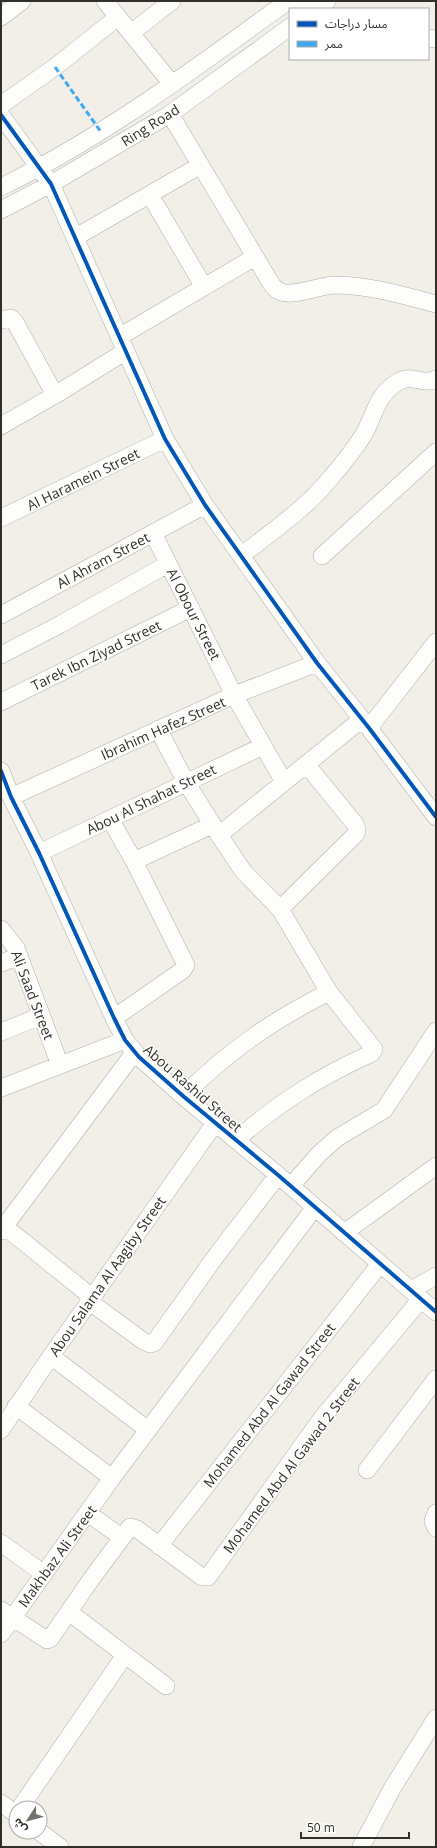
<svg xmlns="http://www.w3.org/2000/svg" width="437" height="1848" font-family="'Open Sans','Noto Sans Arabic',sans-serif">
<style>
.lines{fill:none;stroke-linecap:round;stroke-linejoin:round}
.minor-casing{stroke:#afaea7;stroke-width:18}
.minor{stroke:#fdfdfb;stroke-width:17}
.quiet{stroke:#3fa9f5;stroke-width:3;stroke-dasharray:6 3;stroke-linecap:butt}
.cycleway-casing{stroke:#fff;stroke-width:6}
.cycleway{stroke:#0057b8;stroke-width:4}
.labels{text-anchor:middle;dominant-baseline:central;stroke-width:3;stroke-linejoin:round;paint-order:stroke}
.street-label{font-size:14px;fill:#302f29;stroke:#fff}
</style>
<rect width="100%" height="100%" fill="#f1efe7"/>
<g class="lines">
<g class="minor-casing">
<path id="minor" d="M105,1L172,84
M299,1L306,9
M315,9L327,1
M1,17L22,1
M131,33L172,1
M428,38L436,39
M1,105L55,67L118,17
M170,114L272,285C274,287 276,290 279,291C291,298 319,286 333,285C368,285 402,295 436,304
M1,115L51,184L165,439L205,505L317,663L369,728L436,817
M1,187C104,137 195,68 288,1
M150,195L204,287
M1,210L51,184L170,114L290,27
M76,237L199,166
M1,320L11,318L15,322L55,395L126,351
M119,337L255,257
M1,426L55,395
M1,518L165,439
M153,533L234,695L284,782
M241,556C271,532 304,510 329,480C341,466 354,450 364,434C375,414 377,394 398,382C412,373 424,386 436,379
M322,556L436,452
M1,615L205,505
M1,655L61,624L168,564
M1,702L191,608
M369,728L436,642
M158,729L186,782L219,835L243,871L280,909L329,992L374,1049L372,1053C319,1077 280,1102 236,1140
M1,771L11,797L39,853L114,1018L125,1040L139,1057L183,1096L278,1175L436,1312
M11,797L234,695L317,663
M110,819L134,861L186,965L183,970L114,1018
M219,835L362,719
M39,853L263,746
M134,861L212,825
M280,909L356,834L357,829L355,824L306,764
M1,929L16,948L60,1065
M1,963L19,956
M1,1032L41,1016
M1,1088L125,1040
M183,1096C229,1051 271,1021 329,992
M291,1186L319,1154L337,1138L384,1110L436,1031
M4,1226L93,1298
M1,1231L134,1053
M344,1233L436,1166
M411,1290L436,1276
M90,1302L143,1341L150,1344L154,1343L216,1256L278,1175
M51,1356L148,1430
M16,1406L112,1478
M1,1430L51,1356L215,1123
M367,1470L436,1379
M88,1513L121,1537
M436,1513L433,1521L436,1528
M1,1543L44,1574
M159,1546L380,1264
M1,1610L47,1640L50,1639L92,1578L130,1527L137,1529L202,1577H208L322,1418L421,1299
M69,1612L166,1686
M1,1634L112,1478L315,1207
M1,1803L16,1814
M20,1808L125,1655
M40,1832L60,1847
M361,1847L393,1787L436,1718"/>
</g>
<use href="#minor" class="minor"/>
<path class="quiet" d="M55,67L101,132"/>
<g class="cycleway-casing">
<path id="cycleway" d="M1,115L51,184L165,439L205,505L317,663L369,728L436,817
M1,771L11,797L39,853L114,1018L125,1040L139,1057L183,1096L278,1175L436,1312"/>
</g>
<use href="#cycleway" class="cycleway"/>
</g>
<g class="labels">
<g class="street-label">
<text transform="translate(150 125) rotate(-32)">Ring Road</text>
<text transform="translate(83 479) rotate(-26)">Al Haramein Street</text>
<text transform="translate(103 560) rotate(-28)">Al Ahram Street</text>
<text transform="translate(194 614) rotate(63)">Al Obour Street</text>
<text transform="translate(96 655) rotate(-26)">Tarek Ibn Ziyad Street</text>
<text transform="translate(163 728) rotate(-24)">Ibrahim Hafez Street</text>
<text transform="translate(151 799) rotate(-26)">Abou Al Shahat Street</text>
<text transform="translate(33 995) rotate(69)">Ali Saad Street</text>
<text transform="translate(193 1088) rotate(41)">Abou Rashid Street</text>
<text transform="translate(107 1276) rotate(-55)">Abou Salama Al Aagiby Street</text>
<text transform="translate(269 1405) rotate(-52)">Mohamed Abd Al Gawad Street</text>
<text transform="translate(291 1465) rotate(-53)">Mohamed Abd Al Gawad 2 Street</text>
<text transform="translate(57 1556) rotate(-54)">Makhbaz Ali Street</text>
</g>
</g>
<rect width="437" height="1848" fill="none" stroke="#302f29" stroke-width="4"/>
<rect x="289" y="8" width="140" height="52" fill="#ffffff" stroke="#acaca9"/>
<rect x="297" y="21" width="20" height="6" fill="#0057b8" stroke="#acaca9"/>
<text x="325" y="28" font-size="12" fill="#302f29">مسار دراجات</text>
<rect x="297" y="41" width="20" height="6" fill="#3fa9f5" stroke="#acaca9"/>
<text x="325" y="48" font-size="12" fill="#302f29">ممر</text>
<g transform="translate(28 1820) rotate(234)"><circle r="19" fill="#ffffff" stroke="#acaca9"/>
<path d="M0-3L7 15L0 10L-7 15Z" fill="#74726c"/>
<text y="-6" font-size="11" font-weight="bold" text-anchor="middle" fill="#302f29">ش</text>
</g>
<path d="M301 1832v6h108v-6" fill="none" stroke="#302f29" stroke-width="2"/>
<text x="307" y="1832" font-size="12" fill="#302f29" stroke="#ffffff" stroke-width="3" paint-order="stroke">50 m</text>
</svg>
